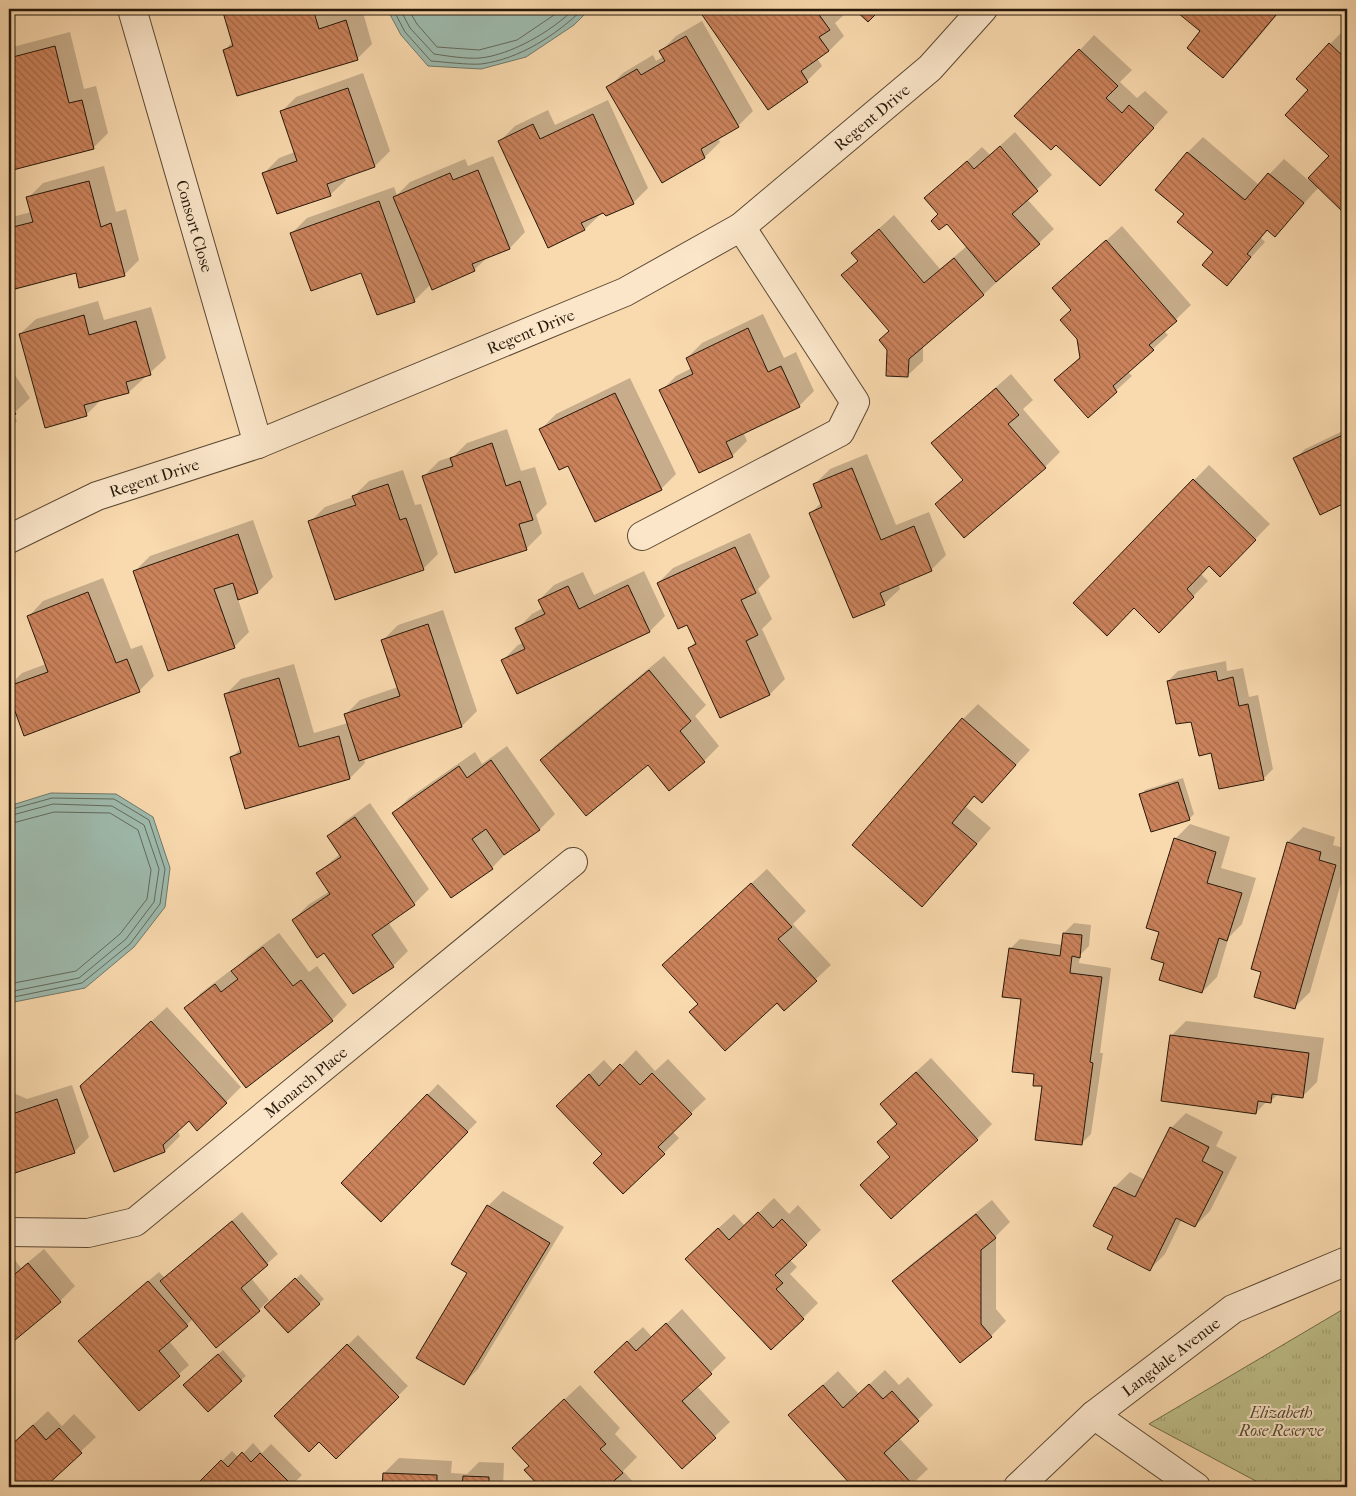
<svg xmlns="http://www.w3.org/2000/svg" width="1356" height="1496" font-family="'IM FELL French Canon',serif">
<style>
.park{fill:url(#park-tufts);stroke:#726c4a}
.water{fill:#9ebaad;stroke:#6e796b}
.shadow{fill:#0003}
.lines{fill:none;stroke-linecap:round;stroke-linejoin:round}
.shore{stroke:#62695b;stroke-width:1}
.building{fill:url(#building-back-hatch);stroke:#261809}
.minor-casing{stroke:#5b4832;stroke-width:30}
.minor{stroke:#fbe6ca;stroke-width:28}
.labels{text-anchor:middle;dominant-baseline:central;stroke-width:4;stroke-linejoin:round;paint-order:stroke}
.street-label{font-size:16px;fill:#261809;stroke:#fbe6ca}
.park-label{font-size:16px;font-style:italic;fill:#544a30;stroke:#fbe6ca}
</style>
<defs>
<pattern id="park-tufts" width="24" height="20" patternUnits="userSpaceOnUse" patternTransform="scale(1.25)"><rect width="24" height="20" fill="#bebf8a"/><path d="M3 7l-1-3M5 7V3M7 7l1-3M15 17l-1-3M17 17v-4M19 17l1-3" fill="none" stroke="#a3a376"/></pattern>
<pattern id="building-back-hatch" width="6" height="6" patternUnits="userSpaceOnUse" patternTransform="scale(1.25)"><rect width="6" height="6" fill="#cc835c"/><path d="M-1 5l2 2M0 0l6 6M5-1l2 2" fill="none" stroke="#a56a4a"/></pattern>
</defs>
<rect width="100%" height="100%" fill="#f9d9ae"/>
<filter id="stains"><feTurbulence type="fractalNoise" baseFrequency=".004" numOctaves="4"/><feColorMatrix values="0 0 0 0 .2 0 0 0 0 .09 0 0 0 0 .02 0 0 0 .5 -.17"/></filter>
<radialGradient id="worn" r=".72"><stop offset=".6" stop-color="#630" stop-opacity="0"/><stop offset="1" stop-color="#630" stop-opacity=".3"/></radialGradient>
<path class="park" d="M1347,1307V1487H1267L1149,1424Z"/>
<path class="water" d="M387,9H590L574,25L526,57L481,69L428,66L401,35Z
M51,793L116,794L153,817L170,868L165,907L134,947L85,988L9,1003V806Z"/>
<path class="shadow" d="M224,9H332L334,14L352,9H362L372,44L357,59L225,50L233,41Z
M699,9H840L844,15L835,23L844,36L829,51L817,58L822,66L807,81L769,108Z
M1175,9H1282L1238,62L1223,77L1202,31Z
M702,21L753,111L738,126L718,138L720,142L705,157L662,181L608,88L623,73L653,55L656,61L664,56L661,51L676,36Z
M1345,29L1347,31V212L1319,187L1275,235L1268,230L1261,238L1265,242L1227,284L1215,251L1186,214L1157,190L1188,152L1203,137L1259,185L1284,159L1308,180L1331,156L1310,90L1330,44Z
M70,32L84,89L96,86L108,133L93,148L9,170V48Z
M1094,35L1132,70L1120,82L1137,98L1145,91L1168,112L1115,170L1056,144L1080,50Z
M363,73L390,151L375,166L344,177L346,180L330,195L264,173L279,158L295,152L281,112L296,97Z
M608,100L648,188L633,203L604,211L585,229L500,141L515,126L548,110L555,125Z
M1015,132L1052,175L1027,199L1054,229L984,294L923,345V361L907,376L890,330L843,275L858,260L852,253L894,215L940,269L967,246L926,198L982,147L990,155Z
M493,156L525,232L510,248L489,256L474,270L431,284L415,300L377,314L362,271L292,233L307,218L394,187L397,195L410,182L465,159L468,166Z
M104,166L116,212L126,209L139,260L124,275L76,271L16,287L9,261V223L16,216L31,212L28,198L43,183Z
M1122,226L1191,305L1164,331L1168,335L1128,372L1132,376L1088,416L1056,380L1081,356L1072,309L1054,288Z
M98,301L104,320L151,307L166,358L129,392L102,399L86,415L20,334L36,319Z
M763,314L784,358L796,352L814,391L799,406L743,432L747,441L732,456L661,391L676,376L692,368L687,358L702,343Z
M9,366L30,398L13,414L17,421L9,429Z
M1011,374L1033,400L1023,409L1060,452L1045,467L936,504L964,479L933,443L948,429Z
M630,378L676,474L661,489L569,464L541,429L556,414Z
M507,429L521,471L535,467L547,504L536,515L542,533L527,548L456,572L424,476L439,461L454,456L467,443Z
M1347,429V501L1320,513L1295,459L1305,449Z
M867,454L896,525L929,512L946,555L931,570L898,584L900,589L884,604L811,513L822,502L815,484L830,469Z
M1209,465L1270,524L1220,575L1209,565L1201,574L1208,581L1174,616L1134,607L1074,603Z
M403,470L415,505L421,504L438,554L423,569L310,522L325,507L353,497L369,481Z
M253,520L273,577L258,592L238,599L249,632L234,647L135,571L150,556Z
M750,533L770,577L758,589L772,619L762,629L785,679L770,694L721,717L690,648L696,641L688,623L658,583L673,568Z
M644,571L665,616L650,631L518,693L503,660L518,645L523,643L517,629L532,614L543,608L539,600L554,585L583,572L594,595Z
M103,578L131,649L142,645L154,676L139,691L25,734L9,692V686L22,673L46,664L28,617L43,601Z
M443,610L477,711L462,726L364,758L365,763L350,778L246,808L232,757L241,748L226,694L241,679L294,664L314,733L348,723L345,715L360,700L398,687L383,640L398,625Z
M664,656L706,705L695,716L719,746L704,761L670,789L648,763L541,760L556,745Z
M1226,661L1227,671L1243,668L1249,697L1258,695L1273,769L1263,779L1212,752L1168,681L1178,671Z
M978,704L1030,750L982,802L975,796L966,807L991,828L937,890L854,845L963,719Z
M507,746L555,814L540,829L507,852L492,868L452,896L394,813L409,798L475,752L482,764Z
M1183,778L1194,814L1190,818L1152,830L1141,795L1145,790Z
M370,803L429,889L414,904L388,922L408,951L393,966L325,951L293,920L308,905L330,891L318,873L340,854L329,837L344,822Z
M1190,824L1230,837L1221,868L1256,878L1242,924L1229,937L1217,977L1202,992L1160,931L1175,839Z
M1303,827L1335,837L1333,845L1347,849V862L1310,992L1295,1007L1262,971L1288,842Z
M767,869L806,911L793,924L831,965L784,1009L777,1002L700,1004L679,950Z
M1074,923L1091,925L1089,946L1080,955L1079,963L1111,968L1100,1053H1103L1091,1134L1081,1144L1035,1073L1022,998L1010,949L1020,939L1063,945L1064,933Z
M279,933L309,972L317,966L347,1005L332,1020L186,1008L201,993L231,970L232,972L248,956Z
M167,1007L241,1087L226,1102L189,1119L177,1130L180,1136L165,1151L115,1171L97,1071Z
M1186,1021L1324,1038L1317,1082L1302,1097L1279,1093L1270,1102L1267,1101L1256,1113L1171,1036Z
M636,1050L655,1071L668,1059L706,1099L672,1131L679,1138L664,1153L572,1091L604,1060L615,1072Z
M931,1058L992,1124L977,1139L878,1142L898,1123L881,1104Z
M438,1084L477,1122L381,1220L342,1183Z
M72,1085L89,1137L74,1152L9,1174V1091L27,1099Z
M1186,1113L1223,1132L1216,1146L1237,1157L1210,1211L1195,1226L1182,1219L1165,1254L1150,1269L1115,1236L1095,1226L1115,1187L1130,1172L1145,1180L1171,1128Z
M503,1191L564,1227L478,1369L463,1384L488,1206Z
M774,1198L789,1214L798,1205L821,1230L790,1260L797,1267L790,1274L818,1303L803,1318L701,1244L734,1214L745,1226Z
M992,1200L1010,1222L996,1236V1309L1006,1321L991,1336L894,1281L909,1266Z
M242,1212L278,1254L251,1278L269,1300L259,1310L193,1319L169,1341L189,1365L139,1410L90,1331L159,1272L165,1278Z
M44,1249L75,1286L60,1301L9,1343V1257L11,1255L21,1268Z
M301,1274L324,1299L288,1332L265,1307Z
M682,1309L726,1358L697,1386L730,1422L682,1467L610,1357L643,1327L652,1337Z
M358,1335L408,1386L336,1457L319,1441L276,1416Z
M223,1350L246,1376L208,1411L189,1380Z
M885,1370L899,1385L908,1377L933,1405L899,1438L928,1469L909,1487H855L790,1415L838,1371L859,1394Z
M580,1385L620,1428L615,1434L637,1457L623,1471L638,1487H542L526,1470L530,1466L528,1433Z
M48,1411L62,1426L74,1414L96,1437L43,1487H9V1438L13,1443Z
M253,1443L262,1453L271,1444L302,1475L290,1487H196L232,1451L239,1458Z
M399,1458L452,1461L451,1473L467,1474L479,1462L504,1463L503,1487H383L384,1473Z
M783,1481L789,1487H776Z"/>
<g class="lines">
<path class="shore" d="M393,9L405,32L431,61C444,62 469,65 481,64C520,59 556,35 583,9
M400,9L410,28L434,54C448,56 465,59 480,58C511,55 552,31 574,9
M408,9L417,24L437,47L479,50L517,40L563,9
M9,810L52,798L114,799L149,820L165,869L160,904L130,944L82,983L9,998
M9,816L53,804L112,806L144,825L159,869L154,902L126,939L79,978L9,992
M9,824L54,812L110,813L138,830L151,870L147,899L120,934L76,971L9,984"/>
</g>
<path class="building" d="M222,9H313L319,29L346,20L358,60L237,96L223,50L233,46Z
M698,9H750L755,15L764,9H815L830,30L819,37L829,51L801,71L808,82L768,110Z
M854,9H881L868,22Z
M1173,9H1281L1223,78L1187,48L1200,31Z
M686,36L739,127L701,149L705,158L662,183L606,87L637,69L641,75L665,61L659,51Z
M1329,43L1347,60L1346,215L1308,178L1329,156L1285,115L1308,90L1296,79Z
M55,46L69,103L82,100L94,149L9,171V58Z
M1079,49L1118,86L1106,98L1122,113L1129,105L1154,128L1100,186L1056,145L1051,150L1014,116Z
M348,88L375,167L327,184L331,196L277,214L262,173L297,161L280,111Z
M593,114L634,204L606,216L603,213L581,223L585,230L548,248L498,141L533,124L540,139Z
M1000,146L1038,191L1012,214L1040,244L996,282L947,224L939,230L931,221L938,214L924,198L967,161L974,169Z
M1187,152L1245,200L1268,173L1304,203L1275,237L1267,230L1247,254L1251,257L1227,286L1202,265L1213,252L1177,222L1184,214L1155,190Z
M478,170L510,249L472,264L475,271L432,290L393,197L450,173L453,180Z
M89,181L101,227L111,223L125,276L79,288L76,273L15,289L9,266V228L33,222L26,197Z
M379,201L415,302L377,315L361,273L311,291L290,233Z
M879,229L924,283L954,258L984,295L909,359L908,377L886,376L887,350L879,340L889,331L841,275L858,261L851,253Z
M1106,240L1177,321L1149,345L1154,350L1113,386L1117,392L1088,418L1054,380L1080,358L1077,339L1060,320L1071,310L1052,288Z
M84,315L89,335L136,321L151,375L126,382L129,393L84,405L87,416L45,428L19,334Z
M748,328L768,372L781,366L800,407L726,442L733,457L699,473L659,390L693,374L686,358Z
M996,388L1019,415L1008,424L1046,468L964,538L935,504L963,480L931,443Z
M615,393L662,490L595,522L568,466L559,470L539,429Z
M9,404L16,414L9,419Z
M1347,433V502L1320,515L1293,458Z
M492,443L506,486L520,481L533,520L519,524L527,550L455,573L422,476L453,466L450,458Z
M852,468L881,540L914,526L932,571L880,593L885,605L853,618L809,513L822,507L813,484Z
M1193,479L1256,540L1220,577L1209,566L1187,589L1194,597L1159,633L1134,608L1107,636L1073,603Z
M388,484L400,520L406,518L424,570L335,600L308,521L356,505L352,496Z
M238,534L258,593L238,600L233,583L214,589L235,648L168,671L133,571Z
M735,547L756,593L741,600L758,635L746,641L770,695L720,718L688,648L696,644L687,625L678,629L657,583Z
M628,585L650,632L517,694L501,660L525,649L515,628L545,614L538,600L568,586L579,609Z
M88,592L116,663L127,659L140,692L24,736L9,695V686L48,672L27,616Z
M428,624L462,727L359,761L344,714L400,696L381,640Z
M649,670L691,721L680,731L705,762L669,791L648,765L586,816L540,760Z
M1216,671L1218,681L1233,677L1239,706L1248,704L1264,780L1219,789L1211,753L1199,756L1191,722L1176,724L1167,681Z
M279,678L299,747L339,736L350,779L245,809L230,757L241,753L224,694Z
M962,718L1016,765L982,803L974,796L952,823L977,844L922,907L852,845Z
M491,760L540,830L504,855L486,829L472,839L493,869L451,898L392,813L459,766L467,778Z
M1178,782L1190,820L1151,832L1139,794Z
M355,817L415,905L372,935L394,967L353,994L324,953L317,958L292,920L330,894L316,873L341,857L327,836Z
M1174,838L1216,852L1207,883L1242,893L1227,941L1219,938L1202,993L1159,980L1164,963L1151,959L1159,932L1146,928Z
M1287,842L1321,852L1319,860L1336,865L1295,1009L1254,997L1261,972L1251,969Z
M751,883L792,927L778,939L817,981L784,1011L777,1003L725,1051L689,1012L698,1004L662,965Z
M1063,933L1082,935L1080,958L1072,956L1070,973L1102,977L1090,1062L1093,1063L1082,1145L1035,1140L1042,1086H1033L1034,1074L1012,1072L1021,999L1002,997L1009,948L1060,956Z
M263,947L293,986L301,980L333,1021L246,1088L184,1008L215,984L221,992L238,979L231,971Z
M151,1021L227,1103L197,1131L189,1121L163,1145L165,1152L114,1172L80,1086Z
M1170,1035L1309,1053L1303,1098L1272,1094L1271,1103L1258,1101L1256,1114L1161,1101Z
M620,1064L640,1085L652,1073L692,1114L658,1147L665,1154L623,1194L593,1163L602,1154L556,1106L589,1074L599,1086Z
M916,1072L978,1140L891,1219L860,1185L890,1157L877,1142L897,1124L880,1104Z
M427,1094L468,1132L381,1222L341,1183Z
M57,1099L75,1153L9,1175V1112L12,1114Z
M1170,1127L1209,1147L1202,1161L1223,1172L1195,1227L1176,1218L1150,1271L1107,1249L1113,1236L1093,1226L1114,1187L1135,1197Z
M487,1205L550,1243L464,1385L416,1358L467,1273L451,1264Z
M758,1212L773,1228L782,1219L807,1245L775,1275L783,1283L776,1289L804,1319L771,1350L685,1259L718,1228L729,1240Z
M976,1214L996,1238L981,1250V1324L992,1337L960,1363L892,1281Z
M232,1221L268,1265L241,1288L260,1311L216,1348L160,1281Z
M28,1263L61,1302L9,1345V1279Z
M295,1278L320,1304L288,1333L264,1307Z
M148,1281L188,1326L159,1351L180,1376L139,1411L78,1341Z
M666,1323L712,1374L682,1401L716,1438L682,1469L594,1372L627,1341L636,1351Z
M347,1344L399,1397L336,1459L319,1442L309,1452L274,1416Z
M218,1354L242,1381L208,1412L183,1385Z
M869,1384L883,1399L892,1391L919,1421L884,1453L913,1485L911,1487H853L788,1415L823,1385L843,1408Z
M564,1399L606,1444L600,1449L623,1473L608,1486L609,1487H540L524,1470L529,1466L512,1448Z
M33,1425L46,1440L59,1428L82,1453L45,1487H9V1447Z
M242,1452L251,1462L260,1453L293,1486L194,1487L221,1460L228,1467Z
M383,1473L437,1475V1487H382Z
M463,1476L489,1477V1487H462Z"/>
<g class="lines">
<g class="minor-casing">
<g id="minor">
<path id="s1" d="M132,9L258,444"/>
<path d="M642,536L840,432L855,402L741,227"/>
<path id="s2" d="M9,539L97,496L258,444L625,292L741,227L930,68L983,9"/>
<path id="s3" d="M9,1232L88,1233L135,1222L573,862"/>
<path d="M1094,1415L1196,1487"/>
<path id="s4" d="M1018,1487L1094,1415L1233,1309L1347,1261"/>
</g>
</g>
<use href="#minor" class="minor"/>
</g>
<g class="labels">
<g class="street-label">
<text stroke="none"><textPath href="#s2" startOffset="968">Regent Drive</textPath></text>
<text stroke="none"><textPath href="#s1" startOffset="226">Consort Close</textPath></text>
<text stroke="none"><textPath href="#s2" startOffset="562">Regent Drive</textPath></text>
<text stroke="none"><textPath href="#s2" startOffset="158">Regent Drive</textPath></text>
<text stroke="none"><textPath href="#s3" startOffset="348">Monarch Place</textPath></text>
<text stroke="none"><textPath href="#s4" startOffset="201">Langdale Avenue</textPath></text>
</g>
<g class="park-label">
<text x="1281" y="1412">Elizabeth<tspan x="1281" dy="18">Rose Reserve</tspan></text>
</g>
</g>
<rect width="1356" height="1496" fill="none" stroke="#f9d9ae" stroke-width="30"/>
<rect x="10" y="10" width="1336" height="1476" fill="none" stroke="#261809" stroke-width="2.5"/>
<rect x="15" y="15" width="1326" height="1466" fill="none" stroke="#261809"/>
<rect width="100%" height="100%" filter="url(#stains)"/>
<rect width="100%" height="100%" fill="url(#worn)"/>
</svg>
